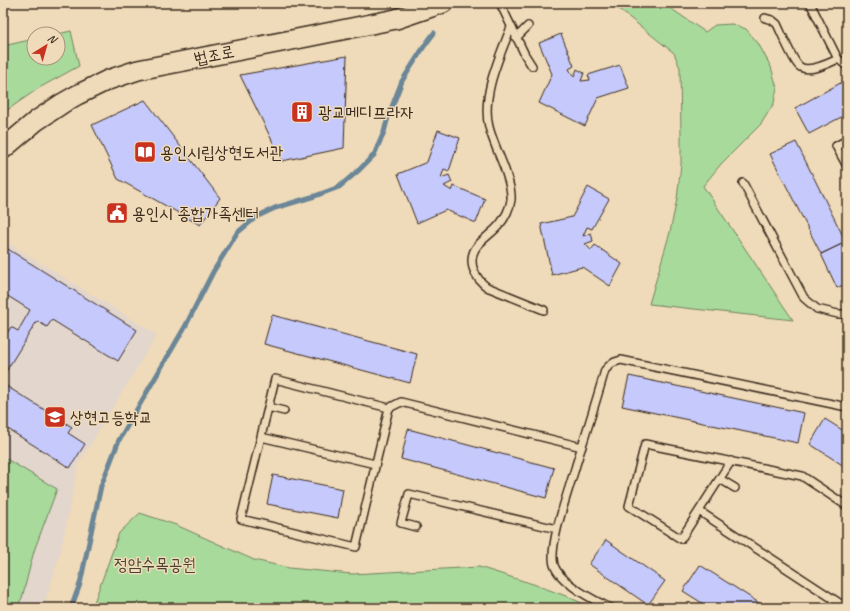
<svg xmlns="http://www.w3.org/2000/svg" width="850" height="611" font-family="Caveat,'Poor Story',sans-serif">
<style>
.built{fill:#e2d6cd}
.green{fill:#a8da9c;stroke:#72825d}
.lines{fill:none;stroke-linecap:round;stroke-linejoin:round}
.stream{stroke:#6a8697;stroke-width:5}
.building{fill:#c5c9fb;stroke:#3b2a1e}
.lane-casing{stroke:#3b2a1e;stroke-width:10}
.secondary-casing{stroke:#3b2a1e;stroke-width:22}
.lane{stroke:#efdbb9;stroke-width:7}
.secondary{stroke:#efdbb9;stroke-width:19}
.labels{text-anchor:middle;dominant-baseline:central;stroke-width:3;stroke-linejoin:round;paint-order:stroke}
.street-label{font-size:17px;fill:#3b2a1e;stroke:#efdbb9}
.poi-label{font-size:17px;fill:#3b2a1e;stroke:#efdbb9;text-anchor:start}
.park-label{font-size:17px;fill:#4b4431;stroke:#efdbb9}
</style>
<rect width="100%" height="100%" fill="#efdbb9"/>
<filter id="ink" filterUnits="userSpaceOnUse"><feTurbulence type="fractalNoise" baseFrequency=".025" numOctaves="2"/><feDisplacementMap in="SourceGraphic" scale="8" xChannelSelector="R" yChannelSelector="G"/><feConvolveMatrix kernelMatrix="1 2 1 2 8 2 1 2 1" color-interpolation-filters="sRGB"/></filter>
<g filter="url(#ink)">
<path class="built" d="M3,240L157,335L79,463L60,554L43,608H3Z"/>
<path class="green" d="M611,3H663L705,32L715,25L732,24L746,29L758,43L771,67L777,88L774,103L761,124L721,164L703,186L793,320L649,304L670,232L677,199L681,164V135L680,68L674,53Z
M71,31L79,66L39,88L3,113V46L34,39V58H58V34Z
M3,457L57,489L34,551L22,598L16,608H3Z
M140,513L176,525L254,560L289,568L352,574L479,567L533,584L566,596L593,608H92L119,533Z"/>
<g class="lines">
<path class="stream" d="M71,608L80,584L93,523L101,486L119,440L186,325L213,272L237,233L256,217L275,208L315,196L339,187L359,170L374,155L384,132L388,117L402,81L425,45L434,33"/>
</g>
<path class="building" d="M561,34L574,66L569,69L574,77L577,69L584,73L581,81L590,80L588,75L620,65L629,88L598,98L585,126L539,103L552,74L539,43Z
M347,56L344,148L282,161L240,75Z
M846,80L847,114L809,134L795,108Z
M145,100L220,198L200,225L118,179L92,125Z
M438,130L460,138L449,171L444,169L441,178L449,175L452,182L444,186L452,191L454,186L485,199L476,223L446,210L417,223L398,174L427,162Z
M796,142L846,242L821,254L770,154Z
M588,187L609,199L592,229L587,227L583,236L591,233L593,241L585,244L591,250L595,245L622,264L610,286L582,267L552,275L541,224L572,217Z
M846,242L847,243V283L837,288L821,254Z
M3,246L137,330L118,361L52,320L47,327L37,321L3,376V339L11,327L18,331L30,310L3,293Z
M272,315L417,354L410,383L264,344Z
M629,376L804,413L798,443L622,406Z
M3,384L72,427L68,433L85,444L70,468L3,426Z
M825,419L847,433V468L810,444Z
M408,429L554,468L546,498L401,459Z
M273,475L343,489L338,518L267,504Z
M606,540L665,581L648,605L589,564Z
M700,565L767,608H710L683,591Z"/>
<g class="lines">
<g class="lane-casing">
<path id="lane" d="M500,3L525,55L532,66
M810,3L838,59L847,66
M765,18L772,20L777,24C781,32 793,61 799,66C808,74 829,63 838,59
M511,27C500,56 481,95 489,127C493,142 500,156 505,170C508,180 512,189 511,200C510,208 505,218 500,224C488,239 467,245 473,268C476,277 480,282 487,287L544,310
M516,38L528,26
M847,140L836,146L847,166
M743,183L804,298L817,309L838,314H847
M268,407L284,411
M389,408L356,547L241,519L275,379L389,408L401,402L582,447
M261,437L375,464
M731,461L681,539L629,506L645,444L802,476L847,506
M720,479L735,488
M699,511L847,608
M416,527L401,523L409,494L557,529
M611,608C595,601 560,583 554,565C548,545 570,487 576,465C586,433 596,402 605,370L612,363L621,360L847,407"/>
</g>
<g class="secondary-casing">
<path id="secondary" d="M3,149L36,121L63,103L77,95L108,80L138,70L307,37L396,19L443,3"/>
</g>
<use href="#lane" class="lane"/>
<use href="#secondary" class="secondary"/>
</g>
</g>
<defs>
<g id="building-square" transform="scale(1.15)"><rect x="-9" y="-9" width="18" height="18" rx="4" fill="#c8321e" stroke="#efdbb9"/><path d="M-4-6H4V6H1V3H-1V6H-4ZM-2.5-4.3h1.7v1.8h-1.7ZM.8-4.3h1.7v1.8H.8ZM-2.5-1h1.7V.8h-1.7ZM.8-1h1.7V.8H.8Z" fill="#fff"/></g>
<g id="library-square" transform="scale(1.15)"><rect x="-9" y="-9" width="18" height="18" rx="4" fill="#c8321e" stroke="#efdbb9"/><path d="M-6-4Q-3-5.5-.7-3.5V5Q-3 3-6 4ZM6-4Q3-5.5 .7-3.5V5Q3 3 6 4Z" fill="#fff"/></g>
<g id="civic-square" transform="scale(1.15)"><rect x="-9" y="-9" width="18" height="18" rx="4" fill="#c8321e" stroke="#efdbb9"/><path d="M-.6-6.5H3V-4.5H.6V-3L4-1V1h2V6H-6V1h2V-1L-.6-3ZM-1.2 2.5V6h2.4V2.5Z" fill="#fff"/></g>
<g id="school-square" transform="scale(1.15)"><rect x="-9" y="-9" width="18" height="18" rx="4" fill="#c8321e" stroke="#efdbb9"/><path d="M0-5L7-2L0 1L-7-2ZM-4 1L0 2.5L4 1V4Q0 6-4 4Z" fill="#fff"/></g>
</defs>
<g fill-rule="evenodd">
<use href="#building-square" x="302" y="112"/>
<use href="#library-square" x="145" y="152"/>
<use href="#civic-square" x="117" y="213"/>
<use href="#school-square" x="55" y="417"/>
</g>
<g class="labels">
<g class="street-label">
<text transform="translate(214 55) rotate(-11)">법조로</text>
</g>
<g class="poi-label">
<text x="318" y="112">광교메디프라자</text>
<text x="160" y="152">용인시립상현도서관</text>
<text x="132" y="213">용인시 종합가족센터</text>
<text x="70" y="417">상현고등학교</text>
</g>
<g class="park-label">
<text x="155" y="564">정암수목공원</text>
</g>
</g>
<rect width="850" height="611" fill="none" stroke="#efdbb9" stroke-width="16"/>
<rect x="8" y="8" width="834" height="595" fill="none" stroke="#3b2a1e" stroke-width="1.5" filter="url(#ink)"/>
<g transform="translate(46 46) rotate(37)"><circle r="19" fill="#efdbb9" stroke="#a7947b"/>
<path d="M0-3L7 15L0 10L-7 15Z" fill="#c8321e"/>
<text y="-6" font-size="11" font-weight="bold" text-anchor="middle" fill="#3b2a1e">N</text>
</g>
</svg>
